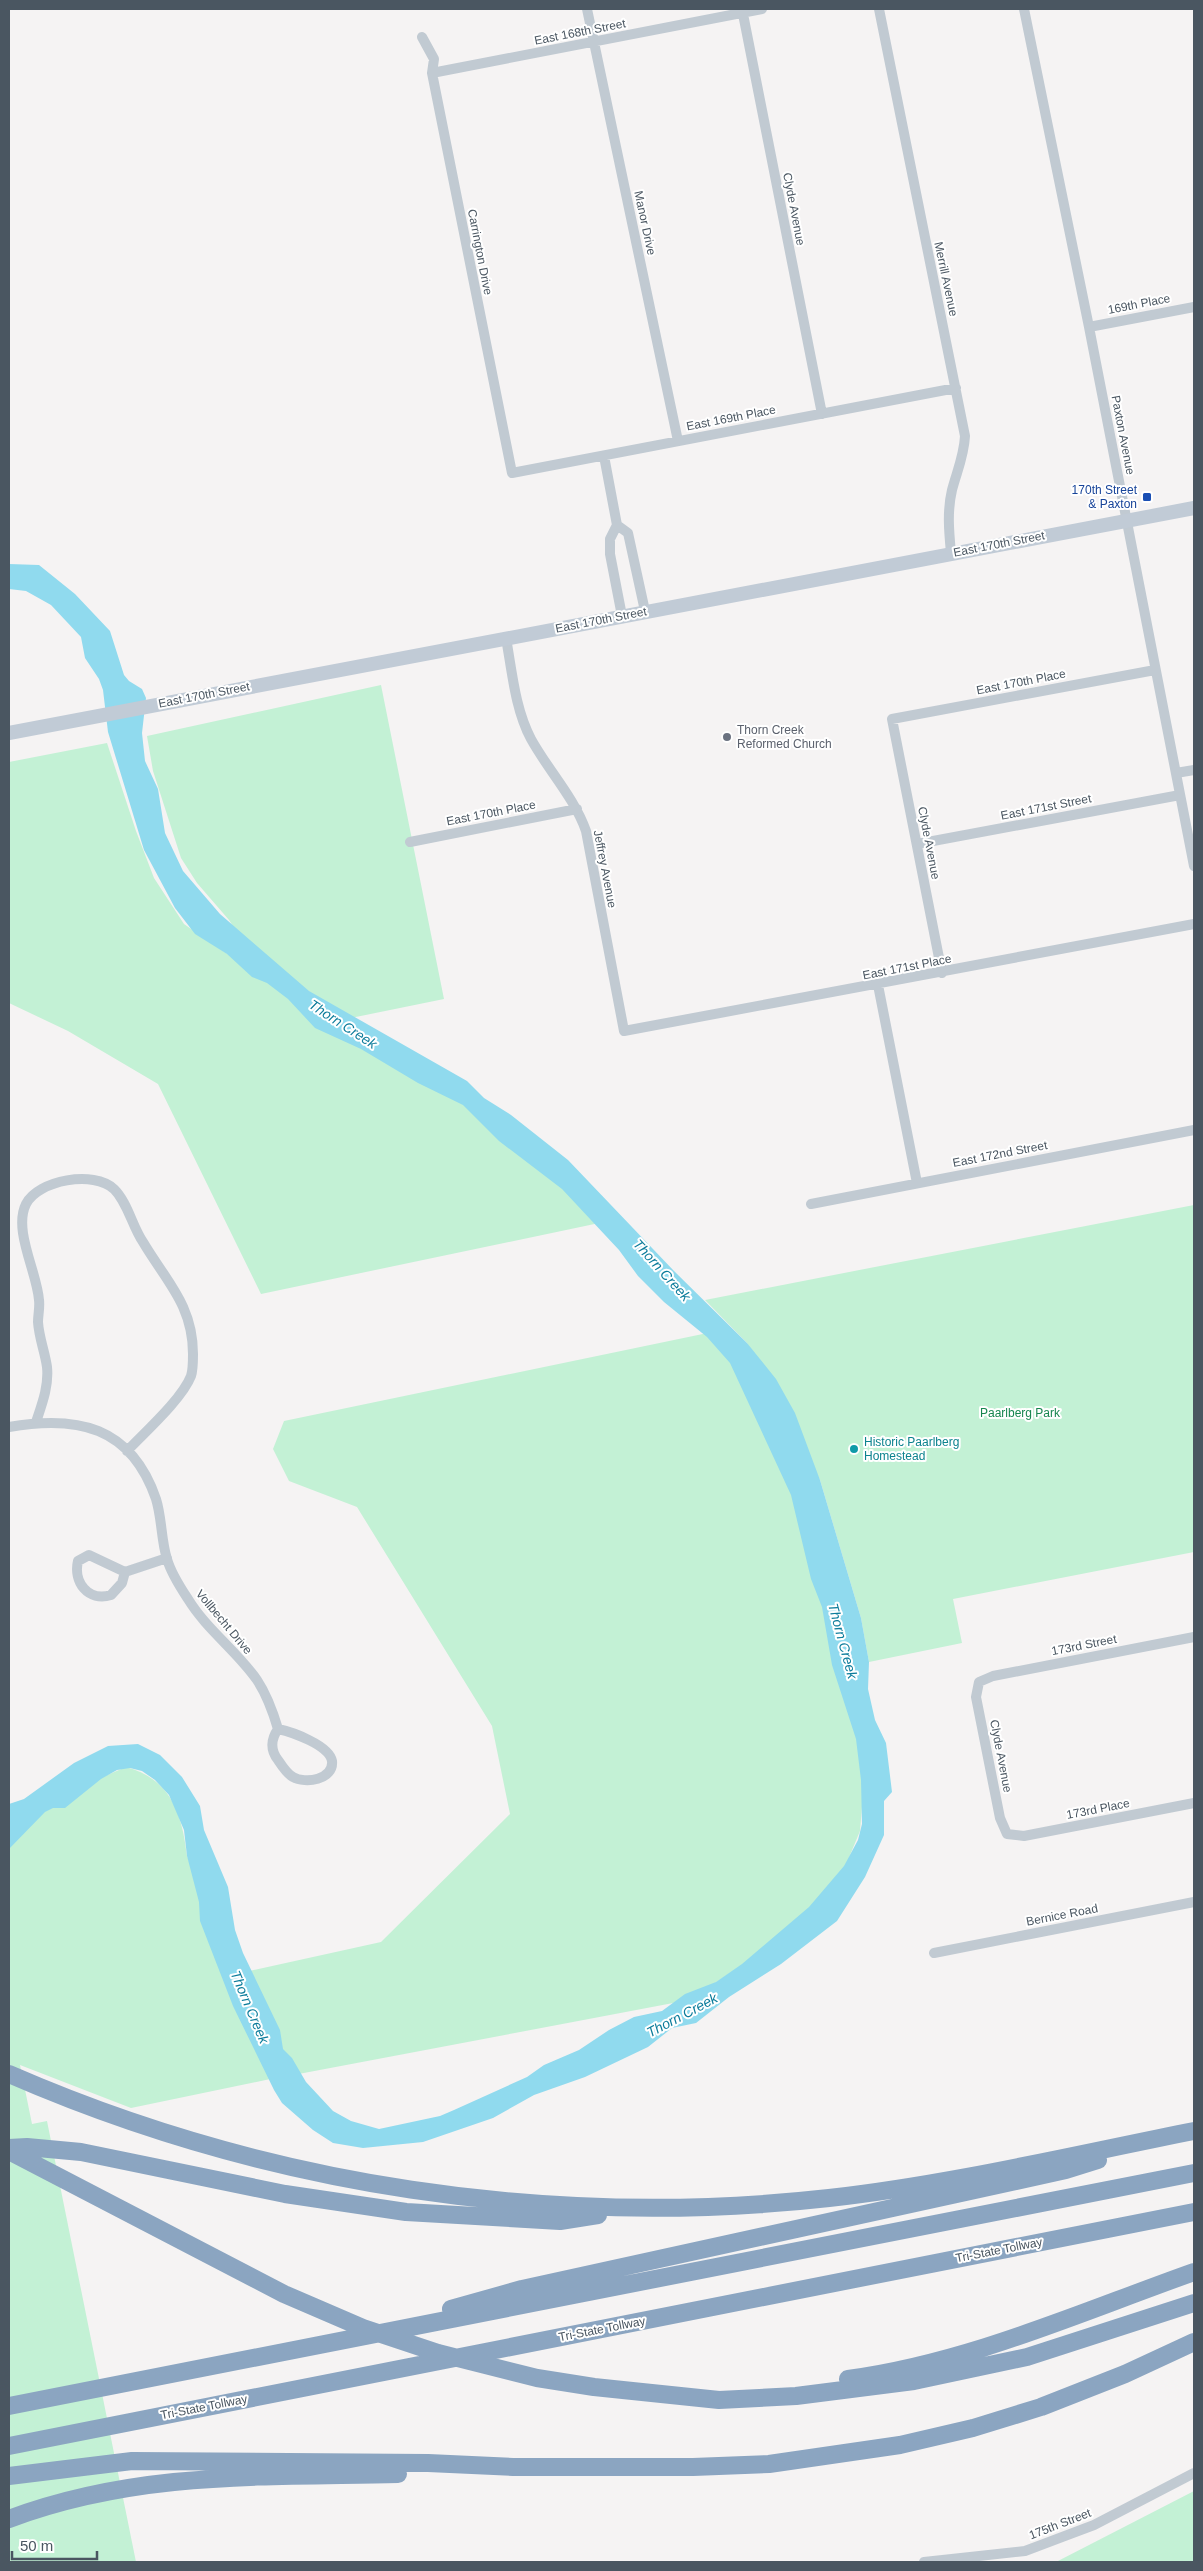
<svg xmlns="http://www.w3.org/2000/svg" width="1203" height="2571" font-family="Arial,sans-serif">
<style>
.green{fill:#c3f1d5}
.water{fill:#90daee}
.lines{fill:none;stroke-linecap:round;stroke-linejoin:round}
.street{stroke:#c1cad2;stroke-width:10}
.secondary{stroke:#c1cbd6;stroke-width:14}
.highway{stroke:#8ba5c1;stroke-width:18}
.transit-dot{fill:#1a4fb4;stroke:#fff;stroke-width:2}
.worship-dot{fill:#6b7280;stroke:#fff;stroke-width:2}
.culture-dot{fill:#0f9aa8;stroke:#fff;stroke-width:2}
.labels{text-anchor:middle;dominant-baseline:central;stroke-width:4;stroke-linejoin:round;paint-order:stroke}
.street-label{font-size:12px;fill:#4a5661;stroke:#fff}
.transit-label{font-size:12px;fill:#164399;stroke:#fff;text-anchor:end}
.worship-label{font-size:12px;fill:#5b616d;stroke:#fff;text-anchor:start}
.park-label{font-size:12px;fill:#17864f;stroke:#fff}
.culture-label{font-size:12px;fill:#0d838f;stroke:#fff;text-anchor:start}
.water-label{font-size:14px;font-style:italic;fill:#0c7c9b;stroke:#fff}
</style>
<rect width="100%" height="100%" fill="#f5f3f3"/>
<path class="green" d="M381,685L444,999L346,1019L244,943L229,920L197,883L181,858L153,771L147,736Z
M107,743L136,831L154,878L184,924L313,1013L412,1067L558,1171L604,1222L261,1294L158,1084L68,1031L9,1003V762Z
M1194,1205V1552L953,1599L962,1643L869,1662L861,1618L820,1480L747,1343L705,1300Z
M722,1330L754,1364L867,1747L860,1831L840,1879L768,1948L689,2000L288,2076L236,1974L381,1942L510,1814L492,1726L357,1507L289,1481L273,1449L284,1421Z
M126,1767C171,1779 182,1814 187,1856L275,2078L131,2108L20,2065L32,2124L47,2121L136,2562H9V1833L79,1787Z
M1194,2491V2562H1056Z"/>
<path class="water" d="M9,564L39,565L75,594L110,631L124,675L129,681L142,689L146,698L142,733L145,761L158,789L165,833L183,871L220,914L309,991L467,1081L484,1098L511,1115L568,1160L674,1271L747,1343L776,1379L795,1413L820,1480L861,1618L869,1662L868,1689L875,1720L886,1743L892,1792L884,1801V1835L865,1877L837,1921L781,1964L729,1997L696,2023L672,2028L648,2047L585,2077L534,2095L493,2118L423,2142L363,2148L333,2143L313,2130L282,2103L274,2090L233,2006L200,1921L199,1902L187,1856L184,1830L169,1795L155,1780L142,1771L130,1768L117,1770L101,1779L65,1808H53L45,1812L9,1849V1804L24,1799L74,1763L108,1746L138,1744L160,1755L182,1777L200,1806L204,1830L228,1887L235,1930L243,1953L280,2030L283,2049L292,2058L306,2082L333,2111L351,2121L379,2129L440,2116L454,2110L527,2077L544,2065L579,2050L609,2030L634,2017L662,2011L685,1994L716,1982L742,1964L809,1907L844,1866L858,1840L862,1824L861,1780L856,1739L832,1665L822,1607L811,1579L791,1495L730,1363L707,1337L664,1302L638,1276L619,1250L562,1189L499,1141L463,1105L418,1083L361,1049L315,1028L288,999L267,983L252,977L227,954L195,934L175,908L144,850L108,732L103,690L99,679L85,658L81,637L51,605L26,591L9,589Z"/>
<g class="lines">
<path class="street" d="M587,9L678,441
M742,9L822,414
M879,9L965,436C964,456 957,471 952,490C947,511 949,532 951,553
M1024,9L1089,327L1194,866
M422,37L434,59L432,73L512,473L956,388
M432,73L762,9
M1089,327L1194,307
M604,456L617,525L610,539V554L622,616
M617,525L628,533L645,611
M506,638C512,671 515,709 531,739C548,770 574,797 586,831L624,1031L1194,924
M1176,773L1194,770
M410,842L577,809
M917,844L1180,795
M942,973L892,719L1155,670
M878,985L917,1183
M811,1204L1194,1130
M36,1422C42,1404 49,1386 47,1367C45,1352 39,1338 38,1322C38,1315 40,1307 39,1300C37,1272 13,1230 26,1204C38,1180 94,1170 114,1189C128,1203 132,1226 143,1242C166,1281 193,1305 193,1354C193,1360 193,1370 191,1376C182,1399 145,1432 127,1451
M9,1427C77,1415 131,1426 156,1499C162,1518 161,1540 167,1559C171,1573 180,1587 188,1599C207,1630 237,1651 257,1680C267,1695 273,1712 278,1729
M89,1555L125,1572L122,1583L111,1595C88,1602 73,1582 78,1561Z
M125,1572L167,1558
M1194,1637L993,1676L979,1682L976,1697L1000,1818L1007,1834L1024,1836L1194,1803
M278,1729C292,1732 329,1745 332,1761C334,1780 305,1784 293,1777C287,1774 282,1766 278,1760C270,1750 271,1739 278,1729Z
M934,1953L1194,1902
M924,2562L1025,2551L1094,2525L1194,2473"/>
<path class="secondary" d="M9,733L1194,508"/>
<path class="highway" d="M9,2074C266,2186 551,2229 829,2198C952,2184 1073,2155 1194,2131
M9,2148L27,2147L81,2152L285,2194L406,2212L560,2221L598,2215
M9,2151L284,2294L363,2328L438,2353L537,2378L594,2387L719,2400L796,2396L914,2381L1027,2357L1194,2303
M451,2309L522,2289L1066,2170L1098,2160
M848,2379C968,2363 1081,2312 1194,2272
M9,2406L1194,2173
M9,2446L1194,2212
M9,2476L132,2461L428,2463L513,2467H693L769,2464L900,2445L973,2428L1041,2407L1125,2374L1194,2342
M9,2519C137,2471 264,2477 398,2474"/>
</g>
<rect class="transit-dot" x="1142" y="492" width="10" height="10" rx="2.5"/>
<circle class="worship-dot" cx="727" cy="737" r="5"/>
<circle class="culture-dot" cx="854" cy="1449" r="5"/>
<g class="labels">
<g class="street-label">
<text transform="translate(580 32) rotate(-11)">East 168th Street</text>
<text transform="translate(794 209) rotate(79)">Clyde Avenue</text>
<text transform="translate(645 223) rotate(78)">Manor Drive</text>
<text transform="translate(480 252) rotate(79)">Carrington Drive</text>
<text transform="translate(946 279) rotate(78)">Merrill Avenue</text>
<text transform="translate(1139 304) rotate(-11)">169th Place</text>
<text transform="translate(731 418) rotate(-11)">East 169th Place</text>
<text transform="translate(1123 435) rotate(79)">Paxton Avenue</text>
<text transform="translate(999 544) rotate(-11)">East 170th Street</text>
<text transform="translate(601 620) rotate(-11)">East 170th Street</text>
<text transform="translate(1021 682) rotate(-11)">East 170th Place</text>
<text transform="translate(204 695) rotate(-11)">East 170th Street</text>
<text transform="translate(1046 807) rotate(-11)">East 171st Street</text>
<text transform="translate(491 813) rotate(-11)">East 170th Place</text>
<text transform="translate(929 843) rotate(79)">Clyde Avenue</text>
<text transform="translate(605 869) rotate(79)">Jeffrey Avenue</text>
<text transform="translate(907 967) rotate(-11)">East 171st Place</text>
<text transform="translate(1000 1154) rotate(-11)">East 172nd Street</text>
<text transform="translate(224 1622) rotate(50)">Vollbecht Drive</text>
<text transform="translate(1084 1645) rotate(-11)">173rd Street</text>
<text transform="translate(1001 1756) rotate(79)">Clyde Avenue</text>
<text transform="translate(1098 1809) rotate(-11)">173rd Place</text>
<text transform="translate(1062 1915) rotate(-11)">Bernice Road</text>
<text transform="translate(999 2250) rotate(-11)">Tri-State Tollway</text>
<text transform="translate(602 2329) rotate(-11)">Tri-State Tollway</text>
<text transform="translate(204 2407) rotate(-11)">Tri-State Tollway</text>
<text transform="translate(1060 2524) rotate(-21)">175th Street</text>
</g>
<g class="transit-label">
<text x="1137" y="490">170th Street<tspan x="1137" dy="14">&amp; Paxton</tspan></text>
</g>
<g class="worship-label">
<text x="737" y="730">Thorn Creek<tspan x="737" dy="14">Reformed Church</tspan></text>
</g>
<g class="park-label">
<text x="1020" y="1413">Paarlberg Park</text>
</g>
<g class="culture-label">
<text x="864" y="1442">Historic Paarlberg<tspan x="864" dy="14">Homestead</tspan></text>
</g>
<g class="water-label">
<text transform="translate(343 1024) rotate(33)">Thorn Creek</text>
<text transform="translate(662 1270) rotate(48)">Thorn Creek</text>
<text transform="translate(843 1641) rotate(75)">Thorn Creek</text>
<text transform="translate(250 2007) rotate(67)">Thorn Creek</text>
<text transform="translate(682 2015) rotate(-28)">Thorn Creek</text>
</g>
</g>
<rect width="1203" height="2571" fill="none" stroke="#4a5661" stroke-width="20"/>
<path d="M12 2551v8h85v-8" fill="none" stroke="#4a5661" stroke-width="2.5"/>
<text x="20" y="2551" font-size="15" fill="#4a5661" stroke="#ffffff" stroke-width="4" paint-order="stroke">50 m</text>
</svg>
